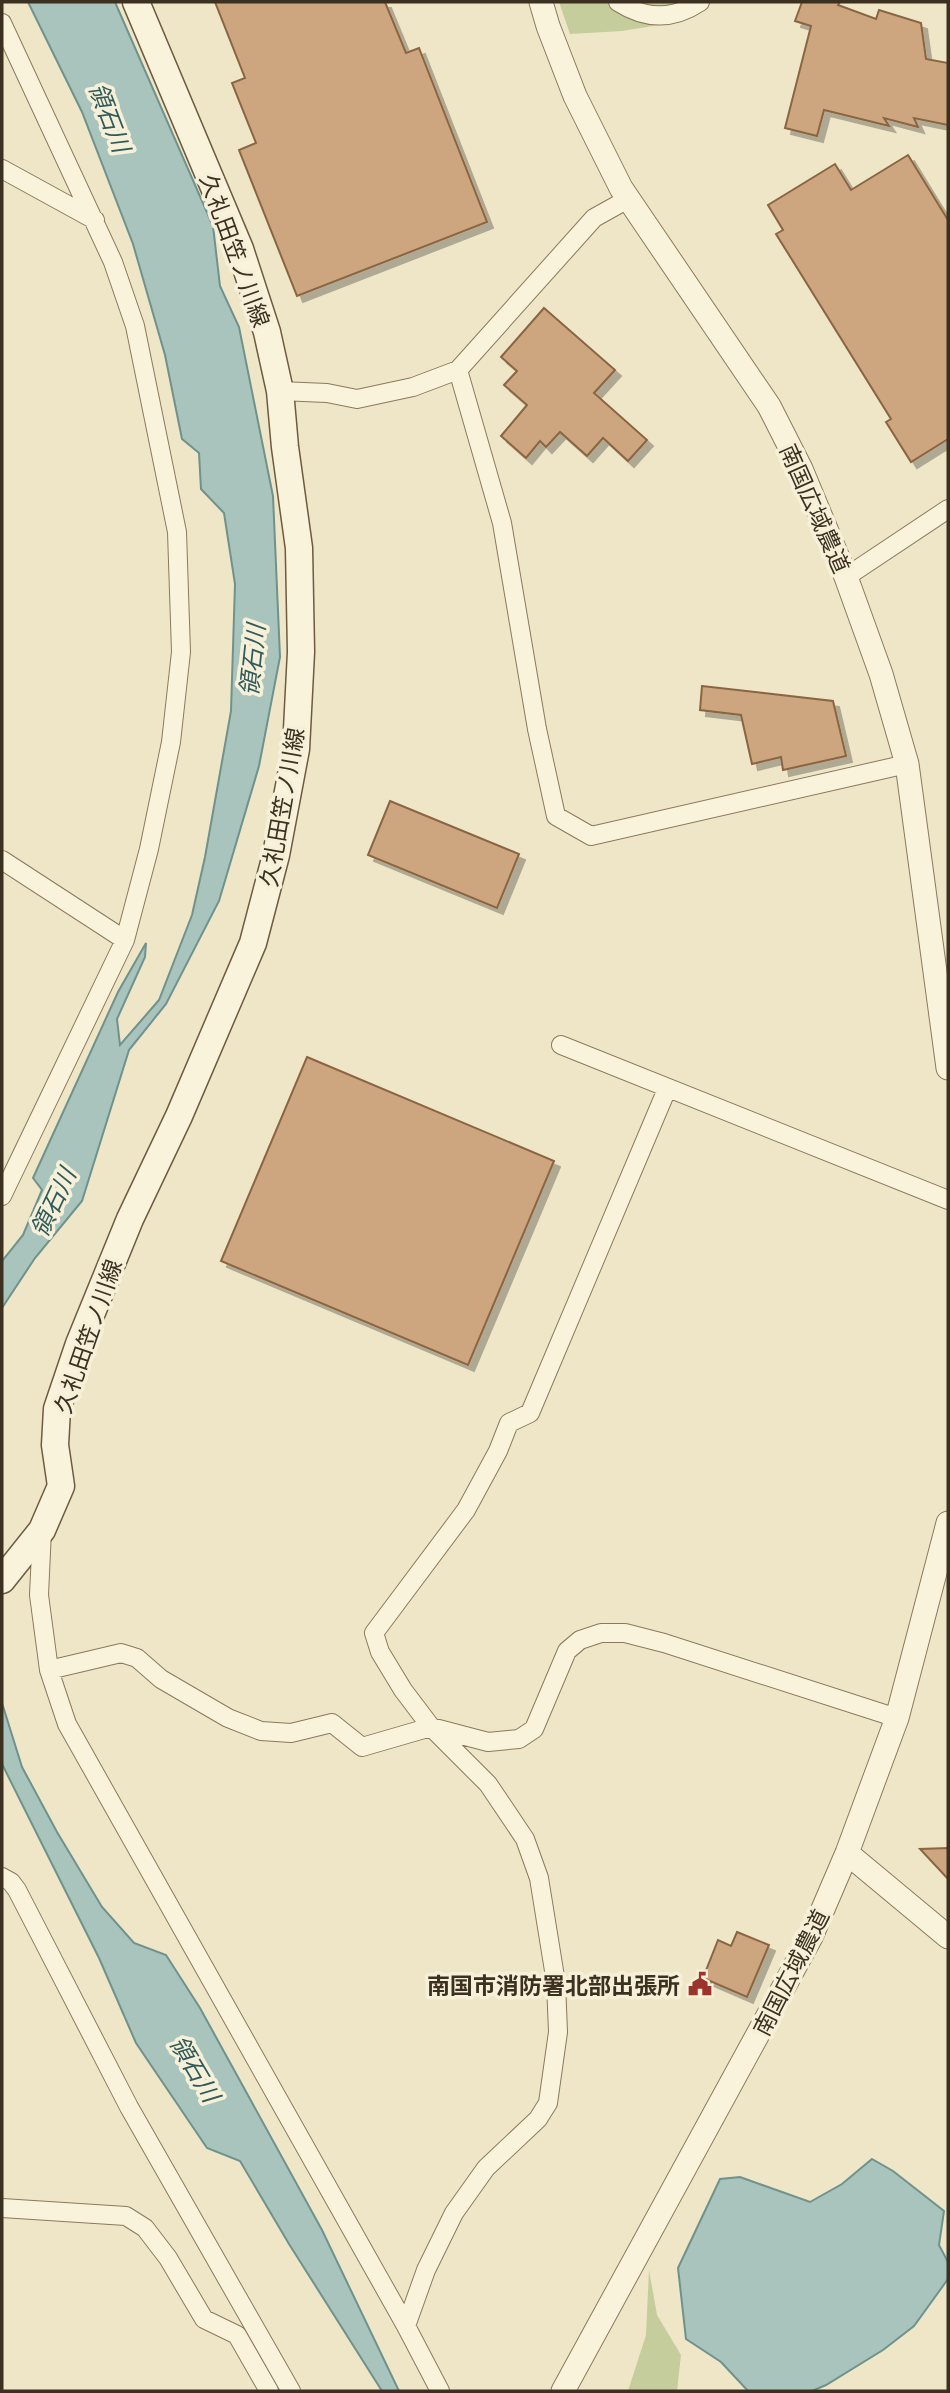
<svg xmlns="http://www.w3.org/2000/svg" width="950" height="2393" font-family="'Playfair Display','Noto Sans JP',serif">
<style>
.green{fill:#c4cd9b}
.water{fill:#a9c3bd;stroke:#6f928c;stroke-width:2}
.building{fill:#cda57e;stroke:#8a6542;stroke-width:2;filter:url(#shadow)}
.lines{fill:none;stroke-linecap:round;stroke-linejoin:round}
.minor-casing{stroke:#8b795d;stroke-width:20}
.tertiary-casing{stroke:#8b795d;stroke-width:25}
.secondary-casing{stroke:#6d5a40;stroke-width:29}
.minor{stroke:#f9f3dc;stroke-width:18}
.tertiary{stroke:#f9f3dc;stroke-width:23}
.secondary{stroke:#f9f3dc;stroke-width:26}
.labels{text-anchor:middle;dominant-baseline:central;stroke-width:7;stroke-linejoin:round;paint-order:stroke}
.street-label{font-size:23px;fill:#3c3020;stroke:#f6f0d8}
.poi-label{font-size:23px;font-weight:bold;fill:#3c3020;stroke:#f6f0d8;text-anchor:end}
.water-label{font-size:24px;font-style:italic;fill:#305a5b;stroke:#f6f0d8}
</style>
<defs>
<filter id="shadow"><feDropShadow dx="6" dy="6" stdDeviation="0" flood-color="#0004"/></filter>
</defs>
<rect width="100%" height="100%" fill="#efe6c8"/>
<path class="green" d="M559,2H696L672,23L622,31L570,34Z
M649,2270L657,2315L681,2355L677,2391H628L646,2335Z"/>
<path class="water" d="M28,2H115L213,226L220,286L239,327L273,496L280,657L259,766L219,901L166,1004L129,1050L82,1201L35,1258L2,1308V1261L23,1235L42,1190L33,1178L118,992L146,943L145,957L117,1019L120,1045L159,1000L192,915L205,857L231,711L235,584L224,513L201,489L199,453L182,439L165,355L133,244L82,112Z
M2,1703L22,1767L57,1832L102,1907L134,1943L166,1955L200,2008L322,2230L399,2391H382L289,2244L240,2161L207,2148L136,2043L99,1958L2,1764Z
M872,2159L893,2171L944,2211L939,2245L948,2262V2279L914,2326L883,2350L826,2385L812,2391H748L721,2362L686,2339L678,2268L720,2179L740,2177L810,2202L842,2184Z"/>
<path class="building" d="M215,2H385L406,53L419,48L487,222L297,296L239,150L256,143L232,83L245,78Z
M802,2H840L838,5L876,19L879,10L921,23L926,59L948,63V125L914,118L918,127L884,118L889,126L824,110L817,136L785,128L811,26L795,21Z
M908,155L948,220V439L911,462L886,422L891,419L776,234L783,230L768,205L835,164L851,190Z
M544,308L615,370L594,393L647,440L628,461L603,438L587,456L560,432L546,447L540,441L526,458L501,436L527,405L504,385L517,371L501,357Z
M702,686L833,701L846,756L783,770L781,757L752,764L741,715L700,710Z
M390,801L519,854L497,908L368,855Z
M307,1057L554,1161L468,1365L221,1261Z
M948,1848V1879L920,1849Z
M737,1932L769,1945L747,1997L703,1978L718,1940L731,1946Z"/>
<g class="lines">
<g class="minor-casing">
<path id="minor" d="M618,2C646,20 673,20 700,2
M2,23L113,262L135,326L177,532L181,652L171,742L149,849L125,940L2,1196
M2,169L95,220
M458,370L594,218L628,199
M280,391L327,393L357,399L413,387L458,370L502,523L537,729L556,816L591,836L907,764
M846,577L948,509
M2,860L125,940
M561,1045L948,1200
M42,1530L39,1595L49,1670L67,1724L406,2326L440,2391
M49,1670L121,1653L137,1658L161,1679L228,1718L261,1731L291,1733L332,1723L362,1747L431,1727L488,1742L519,1739L534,1729L567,1651L580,1640L601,1633H625L664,1643L897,1718
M2,1877L11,1882L17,1890L129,2107L291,2391
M2,2208L126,2216L145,2228L168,2258L204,2319L237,2335L269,2391
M406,2326L426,2270L454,2213L486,2168L538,2119L548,2103L558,2032L556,1983L539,1878L525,1839L488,1784L431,1727L403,1690L380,1652L374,1633L466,1510L498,1451L509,1423L530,1413L667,1089"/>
</g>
<g class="tertiary-casing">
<path id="tertiary" d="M541,2L548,26L575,96L621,188L769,406L801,469L846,577L881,674L907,764L948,1068
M847,1853L948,1937
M563,2391L811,1937L847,1853L897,1718L948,1523"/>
</g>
<g class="secondary-casing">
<path id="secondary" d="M2,1580L42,1530L61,1486L55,1445L57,1409L79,1344L130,1219L179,1116L253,943L276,855L296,749L301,652L299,548L285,447L280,391L267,332L240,249L136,2"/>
</g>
<use href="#minor" class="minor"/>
<use href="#tertiary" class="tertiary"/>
<use href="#secondary" class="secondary"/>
</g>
<defs>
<g id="civic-bare" transform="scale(1.89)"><path d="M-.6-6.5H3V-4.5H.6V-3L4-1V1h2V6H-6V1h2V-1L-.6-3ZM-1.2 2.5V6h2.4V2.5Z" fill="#9a342d" stroke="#f6f0d8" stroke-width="2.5" paint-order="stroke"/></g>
</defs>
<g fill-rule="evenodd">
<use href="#civic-bare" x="700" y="1984"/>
</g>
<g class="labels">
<g class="street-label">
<text transform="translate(236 250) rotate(70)">久礼田笠ノ川線</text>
<text transform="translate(816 508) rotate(66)">南国広域農道</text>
<text transform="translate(281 807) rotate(-80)">久礼田笠ノ川線</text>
<text transform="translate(87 1336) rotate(-71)">久礼田笠ノ川線</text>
<text transform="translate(790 1972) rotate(-63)">南国広域農道</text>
</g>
<g class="poi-label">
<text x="680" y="1984">南国市消防署北部出張所</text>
</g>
<g class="water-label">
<text transform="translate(111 117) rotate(69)">領石川</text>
<text transform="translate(251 660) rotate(-84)">領石川</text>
<text transform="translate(52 1202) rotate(-65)">領石川</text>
<text transform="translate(196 2068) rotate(59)">領石川</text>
</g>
</g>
<rect width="950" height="2393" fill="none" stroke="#3c3020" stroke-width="7"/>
</svg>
